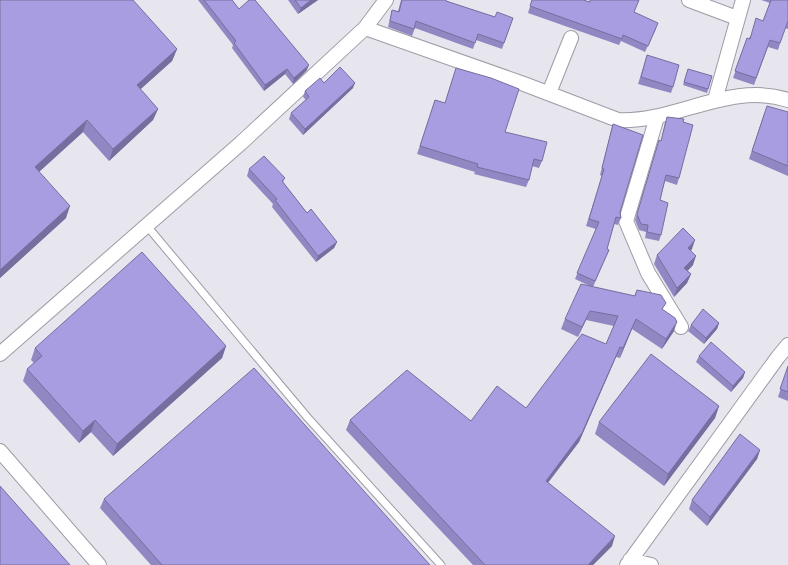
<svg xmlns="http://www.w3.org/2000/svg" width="788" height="565" font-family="Poppins,sans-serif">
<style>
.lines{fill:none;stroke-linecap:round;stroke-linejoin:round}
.lane-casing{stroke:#9d9ca5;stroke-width:9}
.street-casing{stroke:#9d9ca5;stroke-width:16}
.lane{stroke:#fff;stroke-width:7}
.street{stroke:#fff;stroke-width:14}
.wall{fill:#9187c2}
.shaded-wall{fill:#766e9e}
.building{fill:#a99de1;stroke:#766e9e}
</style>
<rect width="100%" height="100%" fill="#e7e6ef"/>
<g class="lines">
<g class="lane-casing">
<path id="lane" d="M147,226L308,418L441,565"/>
</g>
<g class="street-casing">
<path id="street" d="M689,0L737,18
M365,28L524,84L618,120C675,123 730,81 788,100
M549,93L571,38
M715,100L743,0
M657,117L626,221L648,273L681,327
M0,354L241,143L365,28L386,0
M0,451L99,565
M630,560L651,565
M627,565L778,357L788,345"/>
</g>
<use href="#lane" class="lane"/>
<use href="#street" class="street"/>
</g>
<path class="wall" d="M0,0L177,49L172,61L140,89L158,109L153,120L109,161L83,132L39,172L66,218L0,278Z
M198,0H232L239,9L307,70L293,84L285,74L264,91L232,48L233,45Z
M288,0H318L298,14Z
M401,0H446V1L495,17L513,18L502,49L476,40L473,49L415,28L412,36L388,27L392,10L398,11Z
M532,0H583L590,2L635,12L656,29L645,52L621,41L619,45L528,13Z
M761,0H788V29L785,28L778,50L768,47L754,85L733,78L747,38H749L763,21L770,3Z
M647,55L673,87L671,93L638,84Z
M456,68L505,132L542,161L539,168L532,166L529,180L526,187L474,174L475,172L417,154L435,100L445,103Z
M688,69L712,76L707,93L683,85Z
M324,83L353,88L303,135L289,119L291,113L306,100L303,97L305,91Z
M788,112V176L749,159L764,114Z
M667,117L683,122L679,178L677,185L665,181L660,200L661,235L659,241L645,238L646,232L639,230L635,220L657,147L659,140L661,141L665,123Z
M613,124L621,218L618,225L614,224L607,249L609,250L593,287L634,296L637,290L663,310L674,331L662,349L632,329L620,358L616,357L579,442L548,483L612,546L593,565H473L346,430L350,420L471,421L526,408L606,344L614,326L586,320L578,337L561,329L565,319L592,287L575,279L596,229L586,226L602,176L600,175L611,131Z
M249,169L285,178L283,182L307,213L337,242L334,248L316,262L272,207L273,204L247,176Z
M692,249L691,251L693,265L687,271L691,274L687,283L674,297L654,264L657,255Z
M719,323L717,329L704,344L688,331L691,325Z
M226,346L222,358L113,456L91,432L79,443L23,381L27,369L34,363L31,360L35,348Z
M699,356L745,372L743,378L731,392L696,362Z
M788,366V401L778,397Z
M719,406L715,418L664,486L595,434L599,422Z
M760,450L757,459L707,526L689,509L692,500Z
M104,499L430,565H151L100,508Z"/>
<path class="shaded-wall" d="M311,0H318L298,14L301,8Z
M177,49L172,61L132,97L137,85Z
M309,65L307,70L293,84L294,78Z
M287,69L285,74L264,91L265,85Z
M355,83L353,88L303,135L305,129Z
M158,109L153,120L109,161L113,149Z
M87,120L83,132L31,179L35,167Z
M70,206L66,218L0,278V270Z
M695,240L692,249L684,257L688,248Z
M337,242L334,248L316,262L318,256Z
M696,256L693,265L681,278L684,268Z
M691,274L687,283L674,297L677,288Z
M590,311L586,320L578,337L582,327Z
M636,319L632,329L620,358L623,348Z
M677,322L674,331L662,349L666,339Z
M719,323L717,329L704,344L706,338Z
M226,346L222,358L113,456L117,444Z
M620,347L616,357L579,442L542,490L546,481Z
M745,372L743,378L731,392L733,386Z
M719,406L715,418L664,486L668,474Z
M95,420L91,432L79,443L83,431Z
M760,450L757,459L707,526L710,517Z
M615,536L612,546L593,565H588Z"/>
<path class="building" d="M0,0H133L177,49L137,85L158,109L113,149L87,120L35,167L70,206L0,270Z
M204,0H232L239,9L249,0H255L309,65L294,78L287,69L265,85L234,43L236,41Z
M295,0H311L301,8Z
M402,0H446V1L495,17L497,12L513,18L504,43L478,34L475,43L416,21L414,29L390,21L392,10L399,12Z
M532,0H583L590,2V0H639L634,12L658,23L648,46L623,35L622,39L530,6Z
M771,0H788V21L780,43L770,40L756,78L735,71L747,38L750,39L756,18L763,21Z
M647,55L679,65L673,87L641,77Z
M340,67L355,83L305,129L291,113L309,97L305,91L320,78L324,83Z
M456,68L491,78L519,89L505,132L547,142L542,161L534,159L529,180L477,167L478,164L420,146L435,100L445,103Z
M688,69L712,76L708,89L684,82Z
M767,106L788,112V166L752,151Z
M667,117L684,119L683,122L693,125L679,178L666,175L660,200L668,203L661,235L647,232L648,225L641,224L637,214L659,140L661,141Z
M613,124L643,135L620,212L621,218L616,217L607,249L609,250L595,281L577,273L599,222L589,219L604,169L602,168Z
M264,156L285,178L282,181L307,213L311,209L337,242L318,256L275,200L277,199L249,169Z
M683,228L695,240L688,248L696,256L684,268L691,274L677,288L657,255Z
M142,252L226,346L117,444L95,420L83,431L27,369L42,356L35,348Z
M581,284L635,296L637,290L661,295L666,303L662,309L675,318L677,322L666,339L636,319L623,348L620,347L582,433L546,481L615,536L588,565H485L350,420L407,370L471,421L497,386L526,408L582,334L606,344L618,316L590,311L582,327L565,319Z
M703,309L719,323L706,338L691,325Z
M711,342L745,372L733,386L699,356Z
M651,354L719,406L668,474L599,422Z
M788,366V392L780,389Z
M254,368L430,565H162L104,499Z
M740,434L760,450L710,517L692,500Z
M0,486L70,565H0Z"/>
</svg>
